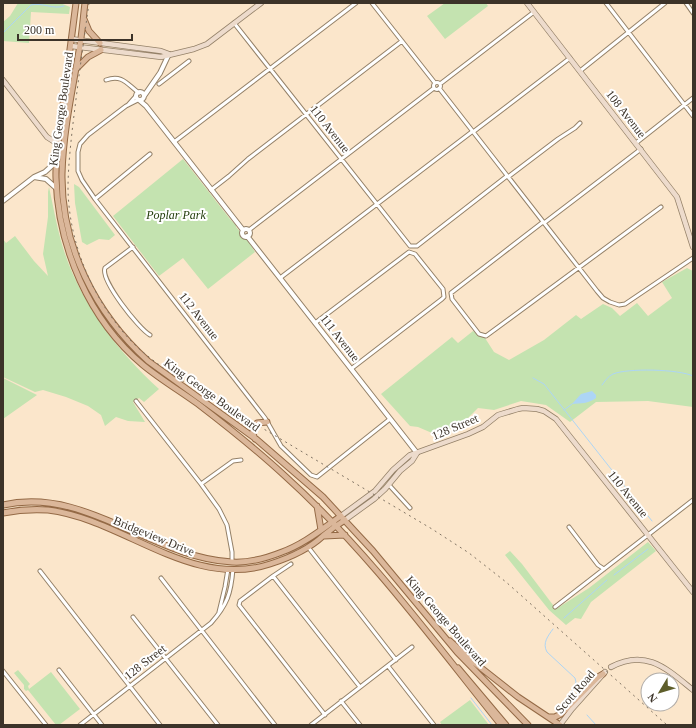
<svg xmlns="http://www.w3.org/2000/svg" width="696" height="728" font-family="Georgia,serif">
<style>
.green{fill:#c4e3b0}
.water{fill:#add5f5}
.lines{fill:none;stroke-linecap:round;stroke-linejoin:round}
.stream{stroke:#add5f5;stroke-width:1}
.minor-casing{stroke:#948168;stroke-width:5}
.tertiary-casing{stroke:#948168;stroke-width:6}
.secondary-casing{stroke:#948168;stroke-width:6}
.primary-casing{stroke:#946a46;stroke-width:7}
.minor{stroke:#fff;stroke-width:3}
.tertiary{stroke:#fff;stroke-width:4}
.secondary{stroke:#eddbcc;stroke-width:4.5}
.primary{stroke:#dbb79a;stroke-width:5}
.rail{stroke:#807363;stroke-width:1;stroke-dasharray:2 4;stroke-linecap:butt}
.labels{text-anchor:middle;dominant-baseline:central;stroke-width:4;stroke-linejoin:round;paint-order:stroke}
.street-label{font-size:12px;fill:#3c3329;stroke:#fff}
.park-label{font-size:12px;font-style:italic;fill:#243e0d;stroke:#fff}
</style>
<rect width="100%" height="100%" fill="#fbe6cb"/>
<path class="green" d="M18,3H60L70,7L69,14L31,12L29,43L3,41V22L10,16Z
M445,3H486L488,6L445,39L427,16Z
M183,159L230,219L236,225V227L247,239L255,252L208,289L183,258L159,276L113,216Z
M74,184L79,187L115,235L109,240L99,239L87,245L82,242L75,203Z
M49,187C53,205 56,223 61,241C77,298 115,349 159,389L144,402L139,398L133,402L145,422L128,421L116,417L105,426L101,415L88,406L66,397L43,390L35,392L3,377V239L6,243L15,236L34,261L48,276L43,254L48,217V192Z
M687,268L693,271V407L648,401L596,402L570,422L546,405L521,401L494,410L478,408L460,426L432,433L418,427L410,426L381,394L452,337L458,343L473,331L485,338L494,352L509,360L544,340L576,315L581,319L603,304L612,308L620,316L637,303L648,316L672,298L662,282Z
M3,378L37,395L3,419Z
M648,542L656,551L591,602L581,619L575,618L566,625L549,610L505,555L510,551L522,564L556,609L589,588Z
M18,670L30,684L28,686L29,689L51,672L80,709L59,725H56L28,690L26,691L24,689V685L14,673Z
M470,700L489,725H442L440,722Z"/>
<path class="water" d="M592,391L596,395V398C588,404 581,403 572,404L581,394Z"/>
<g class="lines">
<path class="stream" d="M3,33L31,5C42,2 53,10 64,6
M533,378L544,384L652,521
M602,385C605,381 608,376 613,374C627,368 679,369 693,376
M564,410L572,404
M614,575L648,549
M564,618L607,580
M553,629C548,636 542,643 547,652L575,678L576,682L572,691L573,693
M471,698L492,725
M587,715L596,725
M438,724V725"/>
<g class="minor-casing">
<path id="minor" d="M372,3L435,83
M606,3L693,116
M686,3L693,13
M234,23L410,246H417L507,176
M580,71L665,3
M106,80C122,74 127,84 139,93
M433.5 86a3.5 3.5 0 1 1 7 0a3.5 3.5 0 1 1-7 0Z
M159,84L189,61
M440,84L534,12
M439,88L597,291L603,298L610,302L619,305L625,304L693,258
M138,100L126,106L88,135L80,144L78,152V171L82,180L95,199L265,418L281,446L311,475L317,477L390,419
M128,105L136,96
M473,132L570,58
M174,142L356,3
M636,143L693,98
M508,177L558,139L575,128L580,123
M211,190L229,176L248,159L402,41
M95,199L150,154
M543,222L451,293L452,299L479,334L486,336L661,207
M544,223L641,149
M249,230L434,88
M133,247L105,268C100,280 139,329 150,335
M280,278L473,131
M315,323L409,252L415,254L443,289L444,297L442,299L351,369
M136,401L201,484L219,509L227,525L232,552V562
M201,484L233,461L241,460
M389,485L410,508
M569,527L598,565L604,569
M308,547L396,660
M291,564L273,576L240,601L239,605L325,715
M40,571L160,725
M273,576L360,687
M161,578L275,725
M555,607L693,500
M219,612L225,587L228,569
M133,617L218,725
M388,666L434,725
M59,670L102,725
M3,671L46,725
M341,701L360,725
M80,725L211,623C227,605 231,594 233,569
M311,725L412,647"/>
</g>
<g class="tertiary-casing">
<path id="tertiary" d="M136 96a4 4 0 1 1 8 0a4 4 0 1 1-8 0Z
M144,96L160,73L169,54
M139,100L146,106L243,230
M34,177L46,179L56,188
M3,201L34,177L45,172L56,162
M242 233a4 4 0 1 1 8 0a4 4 0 1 1-8 0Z
M247,236L417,453"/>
</g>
<g class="secondary-casing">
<path id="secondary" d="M527,3L677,197L693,247
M71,39L161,51L169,54
M71,46L161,57L194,49L207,44L261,3
M3,80L47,137L58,144
M341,516L375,491L393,470L410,455L468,434L483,427L498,415L518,409L523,408L537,409L544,411L556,419L693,592
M345,520L374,499L385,489L400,471L412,461L417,453
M611,667C646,648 667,669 693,690
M560,725L572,709L605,672"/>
</g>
<g class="primary-casing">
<path id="primary" d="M76,3C71,39 67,75 62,111C60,133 55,156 56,178C58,247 89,320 143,365C160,379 180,391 198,404C228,427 258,451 285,476C367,550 432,639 501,725
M85,3C83,19 82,35 79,51C72,92 63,133 62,174C61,246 95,313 148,361L256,439L323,497L373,551L457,652L528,725
M84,19L89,31L100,43
M77,68L88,57L101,50
M255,439C251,431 253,429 257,423L267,422
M3,505C86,486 152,558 232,562C249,563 267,558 282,552C304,544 322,529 341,516
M317,506L321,530
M3,513C18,510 33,509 48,510C123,519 191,590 270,564C289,558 309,549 323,536C330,530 337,525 345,520
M324,536L345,535
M450,641L471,660L518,697L560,725
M458,668L506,725
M549,717H555L561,714L598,677L603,674"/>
</g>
<use href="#minor" class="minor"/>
<use href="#tertiary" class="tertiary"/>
<use href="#secondary" class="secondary"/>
<use href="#primary" class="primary"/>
<path class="rail" d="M89,3C83,46 77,89 72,132C70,151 68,170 68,189C69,246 95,305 135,345C148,357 163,368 178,378L432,529L469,553L506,582L667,725"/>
</g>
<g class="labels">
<g class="street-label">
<text transform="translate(61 109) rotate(-82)">King George Boulevard</text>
<text transform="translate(626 114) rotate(52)">108 Avenue</text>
<text transform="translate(330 129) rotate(52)">110 Avenue</text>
<text transform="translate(199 316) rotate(52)">112 Avenue</text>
<text transform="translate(340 338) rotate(52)">111 Avenue</text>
<text transform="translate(212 395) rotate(36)">King George Boulevard</text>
<text transform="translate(455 427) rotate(-23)">128 Street</text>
<text transform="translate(628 494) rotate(51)">110 Avenue</text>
<text transform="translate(154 536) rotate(22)">Bridgeview Drive</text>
<text transform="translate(446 621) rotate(49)">King George Boulevard</text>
<text transform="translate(145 662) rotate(-38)">128 Street</text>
<text transform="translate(575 692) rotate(-49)">Scott Road</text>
</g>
<g class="park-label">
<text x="176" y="215">Poplar Park</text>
</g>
</g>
<rect width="696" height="728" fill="none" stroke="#3c3329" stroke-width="8"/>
<g transform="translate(660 692) rotate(232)"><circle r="19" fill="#ffffff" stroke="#b1ada9"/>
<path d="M0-3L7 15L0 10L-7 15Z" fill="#5e5e2b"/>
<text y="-6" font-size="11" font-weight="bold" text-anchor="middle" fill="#3c3329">N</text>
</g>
<path d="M18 34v6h114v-6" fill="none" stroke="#3c3329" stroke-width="2"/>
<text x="24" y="34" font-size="12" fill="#3c3329" stroke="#ffffff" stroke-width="3" paint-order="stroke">200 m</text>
</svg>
